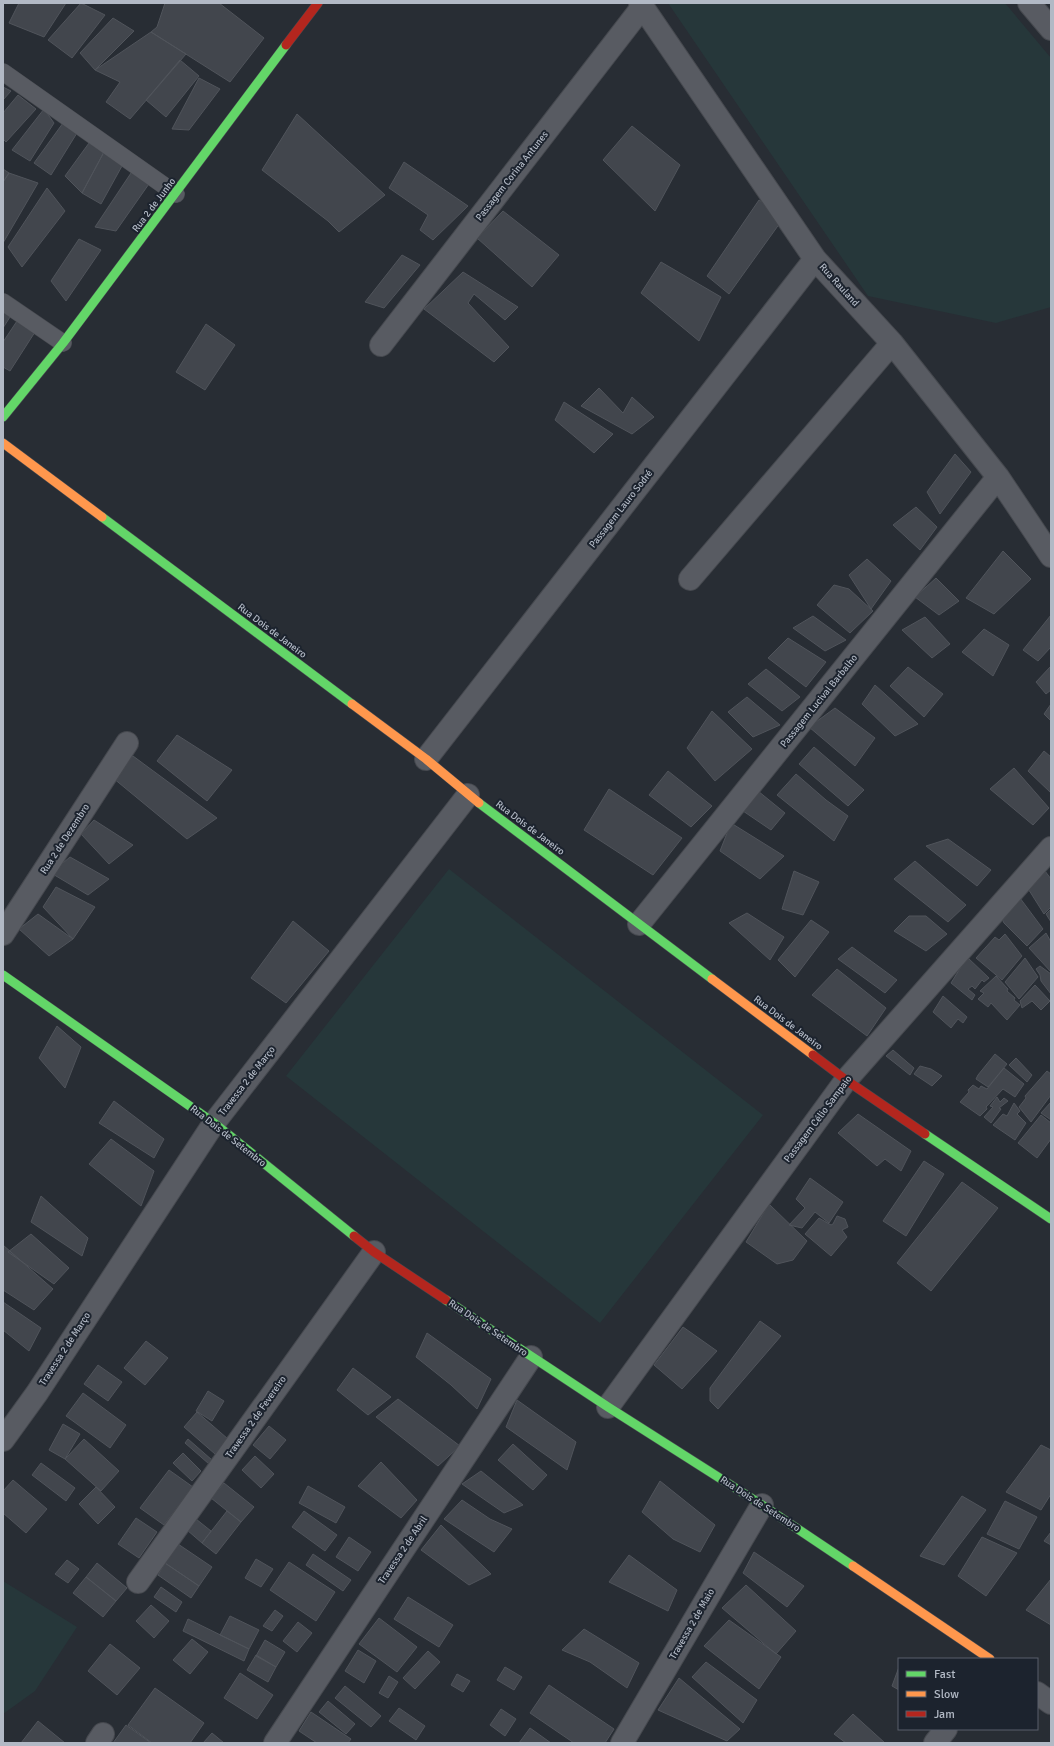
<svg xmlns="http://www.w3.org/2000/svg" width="1054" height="1746" font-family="Signika,sans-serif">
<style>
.green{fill:#26373a}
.building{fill:#42464d;stroke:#50545b}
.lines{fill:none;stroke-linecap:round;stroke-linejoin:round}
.lane-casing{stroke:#46494f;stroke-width:18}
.street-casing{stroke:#46494f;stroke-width:24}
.fast-casing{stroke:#46494f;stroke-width:10}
.slow-casing{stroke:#46494f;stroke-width:10}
.jam-casing{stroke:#46494f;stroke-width:10}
.lane{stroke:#585b62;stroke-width:17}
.street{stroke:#585b62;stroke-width:22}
.fast{stroke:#63d668;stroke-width:9}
.slow{stroke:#ff974d;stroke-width:9}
.jam{stroke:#b3261e;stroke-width:9}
.labels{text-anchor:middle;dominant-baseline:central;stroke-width:4;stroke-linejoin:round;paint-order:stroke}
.street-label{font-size:10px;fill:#b2b9c5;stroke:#1c232e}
</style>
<rect width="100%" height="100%" fill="#282d34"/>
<path class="green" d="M668,3H1005L1051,58V307L996,323L868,296Z
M449,869L763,1115L600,1323L286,1076Z
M3,1581L77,1627L35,1691L3,1714Z"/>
<path class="building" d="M19,3H66L44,37L9,23Z
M81,3L105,15L72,58L48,40Z
M165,3H219L264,38L230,82L151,32L157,27Z
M113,18L134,31L95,70L80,53Z
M151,32L186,54L130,119L106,102L120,82L95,70Z
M180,60L199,76L166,117L146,100Z
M199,78L220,89L189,130L172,129Z
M3,87L11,91L3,100Z
M18,95L36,109L6,142L3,139V113Z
M44,109L54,123L30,161L12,150Z
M297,114L385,195L339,232L328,221L262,170Z
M63,123L77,133L51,175L34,163Z
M632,126L680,165L655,211L603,160Z
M89,143L104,152L82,193L65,176Z
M104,152L122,166L101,204L82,193Z
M404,162L468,206L433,240L420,230L428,215L389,188Z
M3,169L9,173L3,182Z
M133,170L151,181L116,231L95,227Z
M9,173L38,183L3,243V182Z
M47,188L65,211L22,267L8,247Z
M759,200L785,216L729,294L707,276Z
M503,211L559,255L532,287L477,238Z
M79,239L101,250L66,301L51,281Z
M402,255L420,265L384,308L365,302Z
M661,262L721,297L699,341L641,293Z
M463,272L518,307L505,320L474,294L468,303L509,347L494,362L424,309Z
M3,312L10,317L3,328Z
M17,321L35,332L10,371L3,367V342Z
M206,324L235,345L205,390L176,372Z
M599,388L623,413L632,397L654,417L632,434L581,406Z
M564,402L613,434L594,453L555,420Z
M955,454L971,472L940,514L927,492Z
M916,507L937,527L920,550L893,525Z
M1003,551L1031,579L994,614L966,598Z
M867,559L891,581L871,609L849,575Z
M936,578L959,601L939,615L915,597Z
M834,585L849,589L873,611L850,633L817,605Z
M1051,615V647L1038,661L1023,650Z
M813,616L846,640L825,651L793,628Z
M925,617L950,644L932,658L902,630Z
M984,629L1009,645L993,676L962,652Z
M788,638L826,662L806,687L768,658Z
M1051,666V690L1046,694L1036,682Z
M908,667L943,694L924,717L890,686Z
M766,669L800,697L782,711L748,684Z
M875,685L918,724L895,736L862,704Z
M747,697L780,725L753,737L728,712Z
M1051,704V721L1044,714Z
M835,708L875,738L855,766L809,727Z
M712,711L752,749L715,781L687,748Z
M177,735L232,770L207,801L157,761Z
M814,747L864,790L848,806L799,764Z
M1044,751L1051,757V793L1028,771Z
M133,756L217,818L187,839L113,778Z
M1014,768L1049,808L1033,825L990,789Z
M668,771L712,806L691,827L649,795Z
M796,774L826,800L848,816L834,841L777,795Z
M609,789L682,838L653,875L584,830Z
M758,791L785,813L771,830L743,811Z
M94,820L133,845L109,864L81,834Z
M731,823L784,856L760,879L720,851Z
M948,839L991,870L977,886L926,846Z
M70,857L109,879L88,895L51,873Z
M915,861L966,905L948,922L894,879Z
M1042,867L1051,879V907L1044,914L1027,887Z
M794,871L819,882L803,915L782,909Z
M56,887L95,907L73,939L43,907Z
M1020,898L1043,929L1027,946L1004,923L1000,915Z
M1051,909V922L1046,914Z
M747,913L784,937L770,960L729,923Z
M38,914L73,939L49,956L19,929Z
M909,916H926L947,934L926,951L894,931Z
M811,920L829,932L795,977L778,960Z
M293,921L329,951L286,1003L251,978Z
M1046,933L1051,942V972L1029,948Z
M1005,934L1022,956L1002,980L976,958L995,937L999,940Z
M852,947L897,980L885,993L838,959Z
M967,957L989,978L984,982L982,980L975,989L972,986L968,989L975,995L972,1000L951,983Z
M1025,958L1038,977L1019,999L1005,982Z
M1040,966L1051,974V994L1041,981L1040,975L1036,969Z
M837,969L886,1008L867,1036L812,995Z
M996,976L1008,989L1007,991L1015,998L1014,1000L1020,1005L1007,1020L991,1003L988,1007L978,999L984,993L980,991Z
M1035,985L1050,1001L1041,1010L1032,1001L1022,1008L1020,1001Z
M943,996L967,1017L963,1023L958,1019L951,1028L933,1012Z
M57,1026L81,1047L65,1088L39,1058Z
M893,1050L914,1068L910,1075L886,1056Z
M995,1054L1007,1064L988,1087L976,1079L978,1075Z
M1016,1058L1032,1075L1027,1082L1009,1065Z
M920,1066L931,1069L942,1076L932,1086L914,1074Z
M1004,1068L1024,1084L1015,1097L1003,1089L986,1107L987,1109L980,1116L960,1102L969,1092L968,1090L973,1085L979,1089L981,1086L987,1089Z
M1047,1071L1051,1074V1095L1031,1122L1019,1107L1026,1098L1025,1096Z
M997,1097L1000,1102L1004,1098L1008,1101L999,1108L1001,1109L991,1123L984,1117L993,1107L990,1106Z
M114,1101L164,1139L154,1158L99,1123Z
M1051,1102V1120L1041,1113Z
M1014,1103L1020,1111L1017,1114L1026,1123L1015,1140L993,1125L1003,1114L1007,1116Z
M858,1114L911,1151L901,1171L885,1159L877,1166L838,1133Z
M1041,1115L1051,1123V1139L1037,1158L1018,1143Z
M111,1139L154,1171L141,1206L89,1164Z
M924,1161L944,1174L906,1236L883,1221Z
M810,1178L843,1202L829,1223L815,1212L802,1228L789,1225L805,1208L796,1199Z
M962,1182L998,1208L931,1291L897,1263Z
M41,1196L88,1238L82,1256L31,1222Z
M769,1204L807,1241L793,1260L777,1264L746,1242Z
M837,1216L845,1219L848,1227L842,1230L847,1237L831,1256L805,1234L819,1218L831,1225L833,1224Z
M31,1234L69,1268L54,1284L8,1252Z
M3,1245L53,1289L34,1310L3,1290Z
M3,1302L41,1328L29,1351L3,1330Z
M760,1321L781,1336L718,1409L710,1401V1388Z
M683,1327L717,1351L682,1389L654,1365Z
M427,1333L491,1379L477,1409L451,1385L416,1357Z
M146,1341L168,1358L145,1385L124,1368Z
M98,1365L122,1382L108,1401L84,1384Z
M353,1368L391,1397L368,1415L337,1390Z
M208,1391L224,1401L212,1421L196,1411Z
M83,1393L126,1425L110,1448L66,1416Z
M398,1399L460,1446L438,1466L376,1417Z
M517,1400L576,1442L567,1470L506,1427Z
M197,1412L228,1439L215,1454L184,1427Z
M63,1424L80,1434L65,1459L49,1450Z
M269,1426L286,1440L270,1459L253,1445Z
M84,1439L119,1471L101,1491L65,1459Z
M188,1439L212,1460L209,1464L185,1443Z
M513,1444L547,1475L533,1490L498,1460Z
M1041,1445L1051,1450V1494L1041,1510L1006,1492Z
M183,1453L201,1471L192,1481L173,1463Z
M255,1456L274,1474L261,1488L242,1470Z
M381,1462L417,1500L401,1518L358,1486Z
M41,1463L75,1488L66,1501L32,1475Z
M169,1470L193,1487L164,1525L140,1508Z
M481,1471L523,1505L504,1513L462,1484Z
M13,1480L47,1509L26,1533L3,1513V1491Z
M660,1481L715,1525L700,1552L673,1539L642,1512Z
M224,1483L254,1507L241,1522L211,1498Z
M308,1486L345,1507L336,1523L299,1503Z
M96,1487L115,1507L98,1524L79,1504Z
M962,1496L986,1510L944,1565L920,1556Z
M462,1500L490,1519L512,1529L494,1552L444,1519Z
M1005,1501L1037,1517L1019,1549L987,1534Z
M227,1511L241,1522L216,1554L202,1543Z
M304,1511L337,1535L325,1551L292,1527Z
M136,1518L157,1532L139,1558L118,1544Z
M196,1519L211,1531L202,1543L187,1530Z
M441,1525L491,1574L469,1585L421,1550Z
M1051,1532V1545L1044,1541Z
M349,1537L371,1552L358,1571L336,1557Z
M982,1537L1017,1553L986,1596L958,1576Z
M178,1544L212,1567L199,1586L165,1563Z
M754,1552L804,1586L787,1607L743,1573Z
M313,1554L351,1580L343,1591L306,1565Z
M629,1555L677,1590L668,1611L609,1582Z
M256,1559L273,1569L261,1587L245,1578Z
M67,1560L79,1569L68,1583L55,1574Z
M289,1562L335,1592L316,1621L270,1590Z
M97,1563L127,1588L116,1601L86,1577Z
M165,1563L199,1586L191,1598L158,1575Z
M86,1577L116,1601L103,1617L73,1593Z
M1051,1579V1625L1026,1610Z
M746,1585L796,1631L776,1654L722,1608Z
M161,1587L182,1602L176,1612L154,1597Z
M408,1597L453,1625L439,1647L394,1619Z
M151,1605L169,1621L154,1638L136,1621Z
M275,1610L283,1616L272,1631L263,1626Z
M230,1616L259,1630L249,1649L220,1635Z
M379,1618L417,1647L397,1672L359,1644Z
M188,1619L249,1649L244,1661L183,1631Z
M729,1620L781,1657L759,1689L704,1646Z
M298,1622L312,1633L297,1652L283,1641Z
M584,1629L639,1663L627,1688L590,1662L562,1650Z
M192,1639L208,1652L190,1674L173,1660Z
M265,1640L285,1652L276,1667L256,1656Z
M110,1644L140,1668L117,1695L88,1671Z
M358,1650L376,1661L364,1683L345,1671Z
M428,1651L440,1662L415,1689L403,1678Z
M256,1655L276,1667L268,1682L247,1670Z
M706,1662L757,1700L743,1723L692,1677Z
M505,1667L522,1677L514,1690L497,1680Z
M899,1667V1690L892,1686Z
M240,1673L273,1695L257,1719L224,1698Z
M457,1674L470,1681L463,1692L451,1685Z
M389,1676L398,1682L388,1698L379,1693Z
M679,1678L740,1729L727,1741L658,1710Z
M549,1685L614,1729L605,1743H574L530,1713Z
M345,1686L381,1716L371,1727L335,1698Z
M155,1688L204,1723L190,1743H152L128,1725Z
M328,1701L355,1724L346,1734L319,1712Z
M399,1708L425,1726L416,1740L389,1721Z
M501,1709L516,1719L505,1736L490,1725Z
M311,1712L351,1739L348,1743H317L299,1731Z
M853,1714L885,1743H846L834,1734Z
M38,1721L65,1743H21Z
M126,1725L151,1743H113Z
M530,1728L551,1743H519Z
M212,1733L224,1743H203Z"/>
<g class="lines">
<g class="lane-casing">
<path id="lane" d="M3,72L176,194
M3,302L63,343"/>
</g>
<g class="street-casing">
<path id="street" d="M640,3L815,259L892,343L998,477L1051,556
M1029,3L1051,29
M381,345L643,6
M690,579L892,343
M426,759L815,259
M639,924L998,477
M3,934L127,743
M608,1407L846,1080L1051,848
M3,1440L37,1393L214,1123L468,795
M138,1582L374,1252
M1037,1693L1051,1703
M97,1743L103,1734
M275,1743L531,1357
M622,1743L762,1505
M935,1743L946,1729"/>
</g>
<g class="fast-casing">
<path id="fast" d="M3,417L63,343L286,45
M102,517L352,704
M479,803L712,979
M3,975L214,1123L354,1236
M925,1134L1051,1219
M446,1300L608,1407L762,1505L853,1566"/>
</g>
<g class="slow-casing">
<path id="slow" d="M3,443L102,517
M352,704L426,759L479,803
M712,979L813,1055
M853,1566L990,1659"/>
</g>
<g class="jam-casing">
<path id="jam" d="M286,45L318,3
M813,1055L846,1080L925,1134
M354,1236L374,1252L446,1300"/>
</g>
<use href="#lane" class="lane"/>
<use href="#street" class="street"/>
<use href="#fast" class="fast"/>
<use href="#slow" class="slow"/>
<use href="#jam" class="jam"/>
</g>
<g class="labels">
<g class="street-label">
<text transform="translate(512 176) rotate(-52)">Passagem Corina Antunes</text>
<text transform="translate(154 205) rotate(-53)">Rua 2 de Junho</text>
<text transform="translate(839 285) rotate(48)">Rua Rauland</text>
<text transform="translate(621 509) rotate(-52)">Passagem Lauro Sodré</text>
<text transform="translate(272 631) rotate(37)">Rua Dois de Janeiro</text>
<text transform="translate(819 701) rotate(-51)">Passagem Lucival Barbalho</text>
<text transform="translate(530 828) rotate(37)">Rua Dois de Janeiro</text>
<text transform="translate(65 839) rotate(-57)">Rua 2 de Dezembro</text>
<text transform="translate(788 1023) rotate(37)">Rua Dois de Janeiro</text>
<text transform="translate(247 1081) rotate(-52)">Travessa 2 de Março</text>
<text transform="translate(818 1119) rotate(-53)">Passagem Célio Sampaio</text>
<text transform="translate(228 1136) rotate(38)">Rua Dois de Setembro</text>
<text transform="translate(488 1328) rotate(34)">Rua Dois de Setembro</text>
<text transform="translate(65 1349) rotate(-57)">Travessa 2 de Março</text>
<text transform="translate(256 1417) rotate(-55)">Travessa 2 de Fevereiro</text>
<text transform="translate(760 1504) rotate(33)">Rua Dois de Setembro</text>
<text transform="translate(403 1550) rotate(-56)">Travessa 2 de Abril</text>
<text transform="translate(692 1624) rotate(-60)">Travessa 2 de Maio</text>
</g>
</g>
<rect width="1054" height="1746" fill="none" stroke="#b2b9c5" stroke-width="8"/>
<rect x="898" y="1658" width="140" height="72" fill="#1c232e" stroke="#585f6a"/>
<rect x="906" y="1671" width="20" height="6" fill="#63d668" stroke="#585f6a"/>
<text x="934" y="1678" font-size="12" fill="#b2b9c5">Fast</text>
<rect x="906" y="1691" width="20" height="6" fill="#ff974d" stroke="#585f6a"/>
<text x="934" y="1698" font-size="12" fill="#b2b9c5">Slow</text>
<rect x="906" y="1711" width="20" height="6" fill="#b3261e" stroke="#585f6a"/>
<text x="934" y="1718" font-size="12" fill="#b2b9c5">Jam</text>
</svg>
